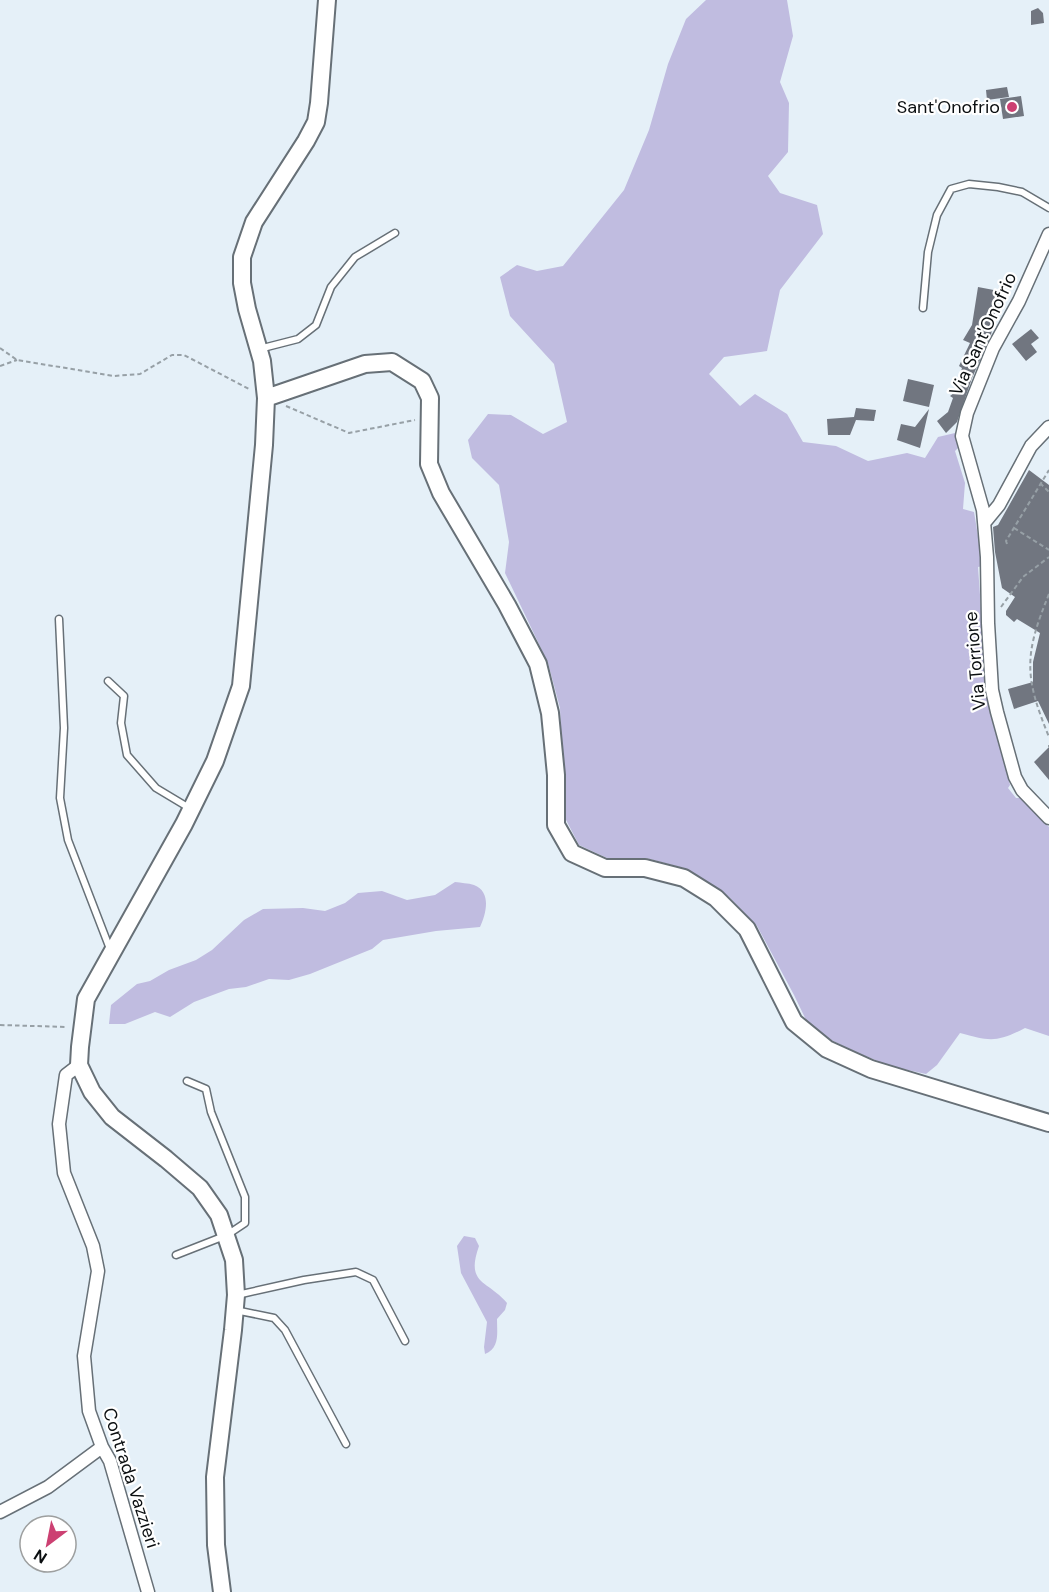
<svg xmlns="http://www.w3.org/2000/svg" width="1049" height="1592" font-family="'DM Sans',sans-serif">
<style>
.green{fill:#c0bce0}
.building{fill:#717680}
.lines{fill:none;stroke-linecap:round;stroke-linejoin:round}
.lane-casing{stroke:#677077;stroke-width:9}
.street-casing{stroke:#677077;stroke-width:15}
.secondary-casing{stroke:#677077;stroke-width:20}
.path{stroke:#97a0a6;stroke-width:2;stroke-dasharray:4.5 3;stroke-linecap:butt}
.lane{stroke:#fff;stroke-width:6}
.street{stroke:#fff;stroke-width:12}
.secondary{stroke:#fff;stroke-width:16}
.poi-dot{fill:#cc4072;stroke:#fff;stroke-width:2}
.labels{text-anchor:middle;dominant-baseline:central;stroke-width:4.5;stroke-linejoin:round;paint-order:stroke}
.poi-label{font-size:18px;fill:#0a0e10;stroke:#fff;text-anchor:end}
.street-label{font-size:18px;fill:#0a0e10;stroke:#fff}
</style>
<rect width="100%" height="100%" fill="#e5f0f8"/>
<path class="green" d="M706,0H787L793,36L780,82L789,103L788,152L768,176L780,193L817,205L823,234L780,290L767,351L724,357L709,374L740,406L755,394L787,414L803,442L836,446L868,461L907,453L925,458L938,437L955,433L958,448L955,451L965,483L963,509L974,512L983,566L978,567L987,692L1010,785L1008,788L1016,798H1020L1049,827V1036L1025,1028C997,1043 989,1041 960,1033L937,1065L926,1074L890,1066L858,1053L831,1040L808,1024L794,995L757,926L729,897L687,869L646,858H607L579,845L564,816L560,708L548,663L505,573L509,542L499,485L472,458L468,440L488,414L511,415L543,434L567,422L554,364L510,316L500,277L517,265L537,271L563,266L624,190L649,130L668,64L686,19Z
M455,882C461,883 468,883 474,885C492,892 486,914 480,927L436,931L383,940L372,949L310,974L289,980L269,979L246,987L229,989L194,1002L170,1017L155,1012L125,1024H109L111,1005L137,984L150,981L169,970L196,960L212,950L244,920L263,909L303,908L325,911L345,903L358,893L382,891L407,900L435,895Z
M464,1236L475,1238L479,1246C465,1285 488,1280 507,1303L505,1310L497,1319C497,1333 500,1348 485,1354L484,1347L487,1322L461,1273L457,1246Z"/>
<path class="building" d="M1038,8L1043,13L1044,23L1031,25V11Z
M1007,87L1009,97L987,100L986,90Z
M1021,96L1024,116L1003,119L1000,99Z
M978,287L999,291L991,335L972,378L957,422L946,433L937,421L948,412L953,398L950,396L954,393L962,368L959,366L970,343L963,340L972,325Z
M1031,329L1039,338L1031,344L1037,352L1026,361L1012,344Z
M908,379L934,385L929,407L903,401Z
M856,408L876,410L874,421L856,420L850,435H828L827,419L854,417Z
M929,409L920,448L897,440L901,424L915,427Z
M1029,470L1049,485V724L1038,701L1014,709L1008,689L1033,682V662L1040,633L1017,619L1014,622L1006,615V611L1015,597L1002,588L995,552L993,527L998,525Z
M1049,747V780L1034,762Z"/>
<g class="lines">
<g class="lane-casing">
<path id="lane" d="M923,308L928,252L937,215L951,189L969,184L998,187L1022,192L1049,208
M259,349L298,339L316,325L331,287L355,257L395,233
M59,619L64,728L60,798L68,840L110,949
M108,681L124,696L121,723L127,755L156,788L191,809
M176,1255L227,1235L245,1223V1197L211,1112L206,1089L187,1081
M237,1295L304,1280L356,1272L373,1280L405,1341
M235,1310L274,1318L285,1330L346,1444"/>
</g>
<g class="street-casing">
<path id="street" d="M1049,234L1019,301L993,348L967,413L962,436L983,510L987,557L988,623L992,690L997,712L1015,777L1022,790L1049,818
M985,522L999,505L1031,446L1049,427
M79,1065L66,1075L59,1124L64,1173L93,1246L98,1271L84,1356L89,1411L102,1447L110,1461L148,1592
M0,1512L48,1487L102,1447"/>
</g>
<g class="secondary-casing">
<path id="secondary" d="M266,398L365,364L392,362L422,381L430,398L429,464L441,493L507,605L538,664L550,713L556,775V825L572,853L605,868H645L684,878L716,898L747,929L794,1022L827,1049L871,1069L1049,1123
M222,1592L216,1545L215,1477L233,1330L236,1295L234,1260L219,1215L200,1188L166,1159L112,1117L92,1092L79,1065L80,1047L86,999L184,824L215,761L241,686L264,445L266,398L262,361L247,309L242,283V257L254,222L306,141L316,122L319,103L327,0"/>
</g>
<path class="path" d="M0,348L17,360L114,376L140,374L172,355H184L251,390
M0,366L17,360
M286,406L349,433L415,420
M1040,483L1049,492
M1014,528L1049,550
M1007,544L1006,541L1049,470
M1049,594C1024,655 1024,676 1049,737
M1001,607L1023,577L1049,557
M1049,745V747
M0,1025L67,1027"/>
<use href="#lane" class="lane"/>
<use href="#street" class="street"/>
<use href="#secondary" class="secondary"/>
</g>
<circle class="poi-dot" cx="1012" cy="107" r="6"/>
<g class="labels">
<g class="poi-label">
<text x="1000" y="107">Sant'Onofrio</text>
</g>
<g class="street-label">
<text transform="translate(983 334) rotate(-65)">Via Sant'Onofrio</text>
<text transform="translate(975 661) rotate(-95)">Via Torrione</text>
<text transform="translate(131 1478) rotate(72)">Contrada Vazzieri</text>
</g>
</g>
<g transform="translate(48 1544) rotate(212)"><circle r="28" fill="#ffffff" stroke="#9d9f9f" stroke-width="1.5"/>
<path d="M0-4.5L10 22L0 15L-10 22Z" fill="#cc4072"/>
<text y="-9" font-size="16" font-weight="bold" text-anchor="middle" fill="#0a0e10">N</text>
</g>
</svg>
